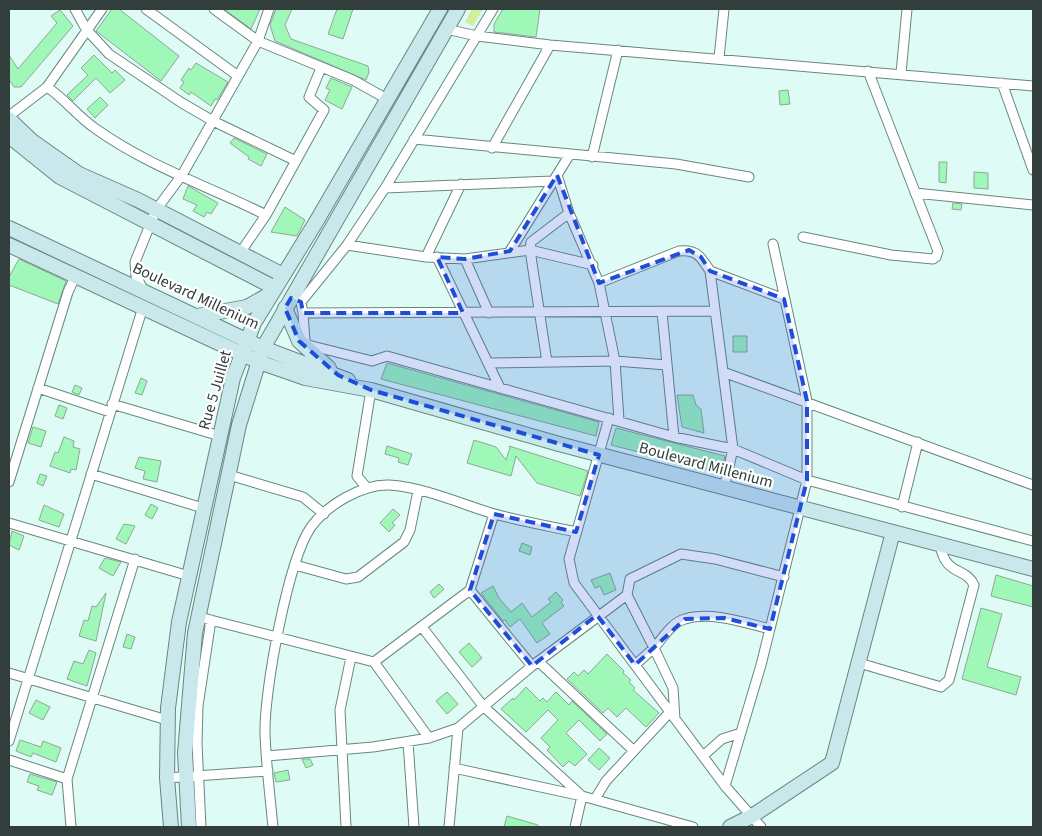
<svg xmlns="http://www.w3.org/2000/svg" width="1042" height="836" font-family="'Source Sans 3',sans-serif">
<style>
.green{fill:#d2ee9d}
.building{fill:#9ff8b8;stroke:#91a696}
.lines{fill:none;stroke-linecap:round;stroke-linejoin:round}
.street-casing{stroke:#6a8680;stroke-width:11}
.secondary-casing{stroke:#6a8680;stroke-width:16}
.street{stroke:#fff;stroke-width:9}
.secondary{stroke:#c8e8ec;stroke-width:14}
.marked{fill:#1d4ed8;fill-opacity:0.2;stroke:#1d4ed8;stroke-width:4;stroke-dasharray:10 6;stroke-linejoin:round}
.labels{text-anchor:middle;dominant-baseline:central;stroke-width:4.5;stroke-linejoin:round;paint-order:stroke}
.street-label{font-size:16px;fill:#323e3b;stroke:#fff}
</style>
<rect width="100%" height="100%" fill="#defcf5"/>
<path class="green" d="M472,9H483L473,26L465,22Z"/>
<path class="building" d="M112,9H119L179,56L161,81L96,31Z
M224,9H260L251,29Z
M276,9H292L285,25L291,39L368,66L369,72L366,80L275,41L270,25Z
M337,9H353L343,39L328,34Z
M503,9H540L536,37L494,32V24Z
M60,10L73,26L21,87H14L9,79V55L18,69L57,23L51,16Z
M94,55L112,73L115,70L125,80L110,93L96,78L73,101L67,95L88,75L81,68Z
M196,63L228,82L217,100L215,99L211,106L191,92L189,95L180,88L184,82L181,80L189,68L191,70Z
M331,78L352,87L342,109L325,100L330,90L326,88Z
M788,90L790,104L780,105L779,91Z
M100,97L108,105L95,118L87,109Z
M234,138L267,154L261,166L248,159L249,157L230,143Z
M939,162H947L946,183L939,182Z
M974,172L988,173V189L974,188Z
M188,186L218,203L211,214L207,212L204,217L193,211L197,205L183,199Z
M953,203L962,204L961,210L952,209Z
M285,207L305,220L297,236L271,232Z
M19,259L66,281L58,304L9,285V277Z
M733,336H747V352H733Z
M387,363L599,422L596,436L381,379Z
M141,378L147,381L142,395L135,393Z
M75,385L82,388L79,395L72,392Z
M677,395H693L696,405L701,409L704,433L682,427Z
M59,405L67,408L63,419L55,416Z
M33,427L46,431L41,447L28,443Z
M616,428L725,456L721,473L611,445Z
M64,437L74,441L73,447L80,449L76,470L71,469L70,473L50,466L55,452L58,453Z
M474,440L496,447L506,460L510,448L509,446L588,471L580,496L537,483L516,456L511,476L467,463Z
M387,446L412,454L408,465L398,462L399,458L385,454Z
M139,457L161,461L157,482L143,479L145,471L135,468Z
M40,474L47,476L43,486L37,483Z
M151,504L158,508L152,519L145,515Z
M44,505L64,514L59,527L39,520Z
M393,509L400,515L392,523L395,525L389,532L380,523Z
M124,524L135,526L126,544L116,539Z
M12,531L24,536L19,550L9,545Z
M522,543L532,547L530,555L519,551Z
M105,558L121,562L113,576L99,568Z
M610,573L616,590L604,595L600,586L595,588L591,580Z
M996,575L1033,586V607L991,596Z
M439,584L444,589L434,598L430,592Z
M493,586L499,598L511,612L522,603L532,617L551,602L548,599L556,592L563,600L561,602L564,606L542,623L550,634L537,643L520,619L510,627L505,620L503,621L481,593Z
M106,593L96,641L79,636L84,620L88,621L92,606L96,607Z
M981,608L1002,614L987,667L1021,677L1016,695L962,679Z
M127,634L135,637L131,649L123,647Z
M469,643L482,658L472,667L459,652Z
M89,650L96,653L87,686L67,679L74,661L83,664Z
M607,654L624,671L623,673L631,680L629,682L635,688L633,690L659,713L646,727L626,708L617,717L608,708L603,713L567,679L574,672L578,676L584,670L588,674Z
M526,687L540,701L543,698L547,702L556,692L569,705L572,701L607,734L600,741L579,720L566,733L587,754L575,766L569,761L563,767L547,750L550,747L541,738L558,720L548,710L526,732L501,709L513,698L514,700Z
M447,692L458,704L447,714L436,701Z
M36,700L50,707L43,720L29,713Z
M20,740L41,747L43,741L61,748L56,762L33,753L31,757L16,751Z
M599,748L610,758L599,770L588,760Z
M302,759H310L313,765L306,768Z
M288,770L290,780L276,782L274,773Z
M30,774L57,782L52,795L37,790L39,786L27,782Z
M507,816L538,825V827H504Z"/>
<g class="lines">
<g class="street-casing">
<path id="street" d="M75,9L86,29L109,54L182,103L213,121L296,161
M146,9L238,76
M214,9L258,41L353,80L387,99
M446,29L477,36L550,45L1033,86
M719,58L724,9
M901,73L907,9
M1002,83L1033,170
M47,87C65,99 78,117 96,129C148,166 210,187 266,215
M9,116L47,87L102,9
M414,139L676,164L749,177
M492,148L550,45
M592,157L618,50
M557,175L569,213L599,283L615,361L619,420
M385,188L553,181
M915,193L1033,205
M803,237L891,255L933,259L936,257L938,251L868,71
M347,245L426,257L465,259L530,250L593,265
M510,251L570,154
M240,253L266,215L324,110L309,97L321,68
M426,257L461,184
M437,257L500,388
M465,259L489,313
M710,271L784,299
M599,283L679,251C697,249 701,257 710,271L733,449L724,488
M144,291L136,276L135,262L156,210L182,175L258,41L269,9
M714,311L303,313L305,341L308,345L372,361L387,356L674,437L733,449L807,480L1033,541
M662,312L674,437
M303,313L301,302L347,245L385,188L493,9
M547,362L530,250L531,242L569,213
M488,363L615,361L667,365
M723,372L1033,485
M38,388L110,412
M112,404L220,436
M609,418L569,559L574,583L725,786L761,827
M91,474L203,508
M229,475L303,497L324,514
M9,482L68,292L75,277
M367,488L357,476L371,390
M902,507L918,442
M9,523L189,576
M295,565L346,579L358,577L404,542L410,530L418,491
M470,590L532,666
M627,595L654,648C662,639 672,622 685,619C712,611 745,623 770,629
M199,617L374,662L429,738
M422,627L483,706L582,796L575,827
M374,662L470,590L494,514
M539,662L634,751
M859,663L941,687L949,680L974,585C965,566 946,577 940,545
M635,665L654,648L673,688L675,719
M9,673L167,720
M9,741L143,307
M408,742L414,827
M267,756L373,747L429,738L458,728L532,666L627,595L630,579L681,554L715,559L784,577
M703,756L722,739L741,733
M9,760L67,779
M454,768L582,796L693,827
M167,778L268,771
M725,786L761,665L807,480V401L773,244
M595,799L606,781L670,712
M71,827L67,779L135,559
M201,827L197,743L198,706L211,620
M273,827C270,796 266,764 265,733C264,691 288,560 311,527C327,505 362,484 389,485C423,487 459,503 491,513C519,521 548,526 576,532
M346,827L340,710L351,657
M449,827L458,728"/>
</g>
<g class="secondary-casing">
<path id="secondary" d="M9,119L32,141L79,174L138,200L283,275
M9,136L60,177L275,288
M9,228L263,348L348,380
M9,245L259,362L305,378L371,390L559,444L1033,569
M285,308L299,341L329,368
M197,316L247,307L270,294
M171,827L167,778L168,708L179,622L233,378L254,323L316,222L440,9
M189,827L185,753L195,633L239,425L263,348L458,9
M730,827L752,816L832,763L893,532"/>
</g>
<use href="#street" class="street"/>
<use href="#secondary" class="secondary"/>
</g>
<path class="marked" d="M557,175L599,283L689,250L701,257L710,271L784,299L807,401V480L770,629L724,618L685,619L635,665L597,615L532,666L470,590L494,514L576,532L599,455L371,390L338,375L299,341L285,308L291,298L301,302L303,313H463L437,257L465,259L510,251Z"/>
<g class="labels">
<g class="street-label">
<text transform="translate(196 296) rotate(25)">Boulevard Millenium</text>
<text transform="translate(215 390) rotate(-74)">Rue 5 Juillet</text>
<text transform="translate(706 465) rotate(15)">Boulevard Millenium</text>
</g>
</g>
<rect width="1042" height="836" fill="none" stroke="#323e3b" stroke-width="20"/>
</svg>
